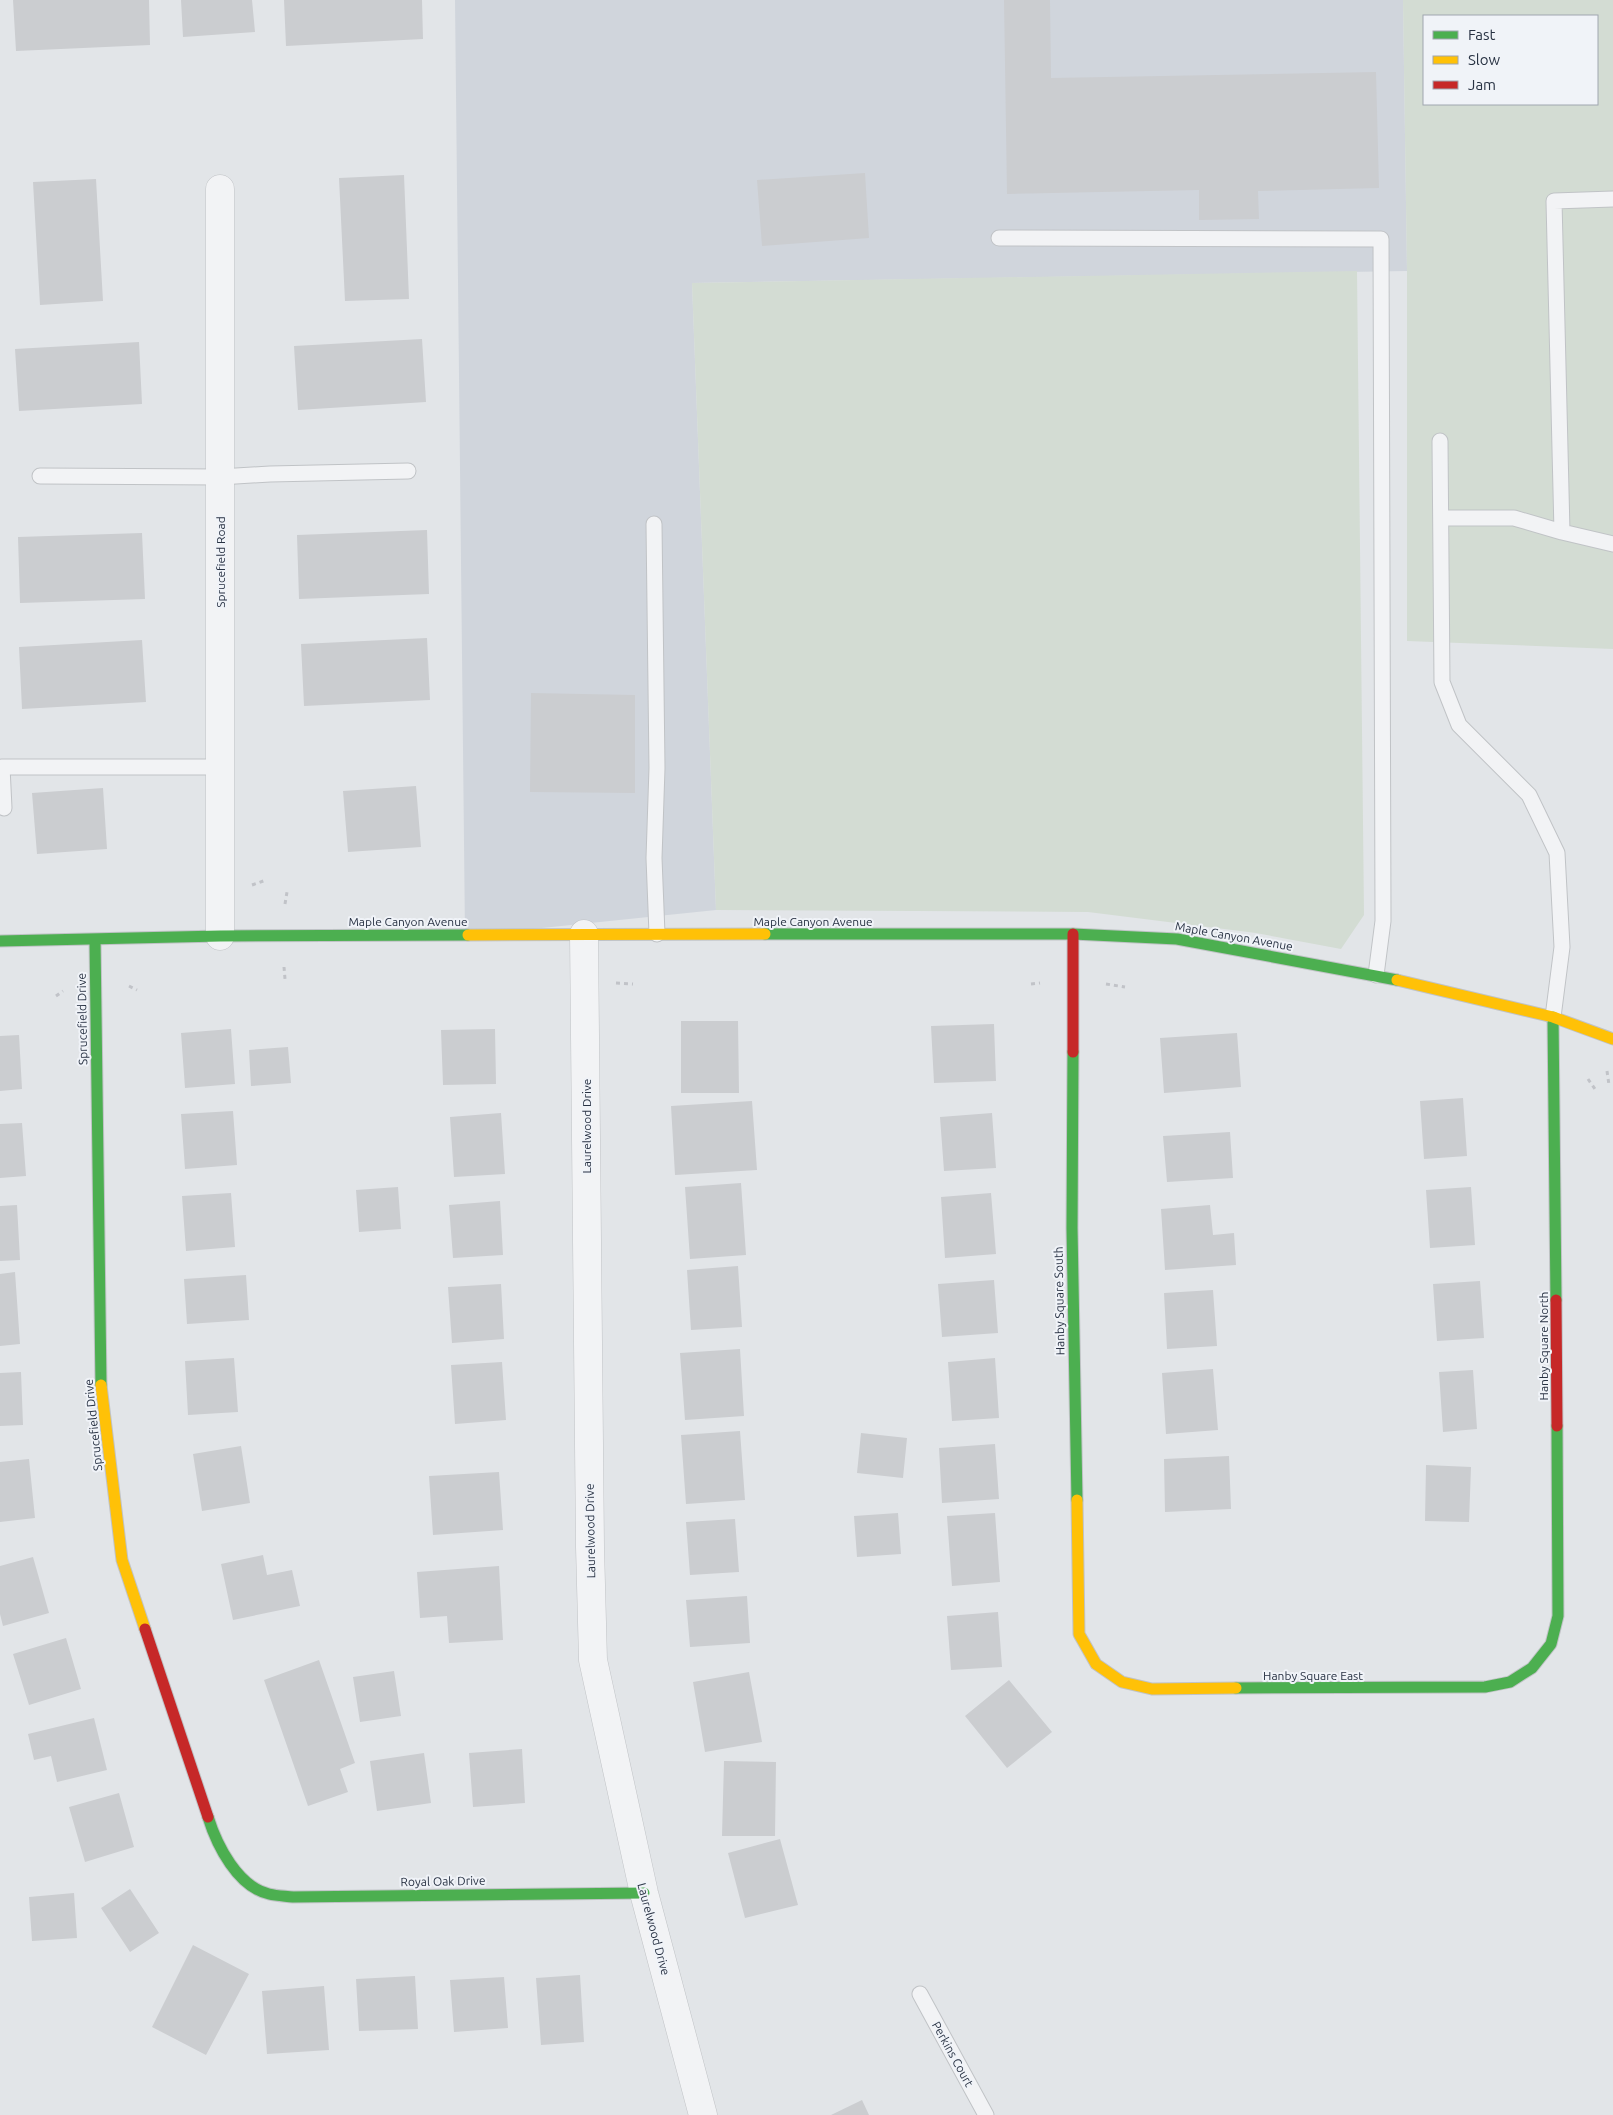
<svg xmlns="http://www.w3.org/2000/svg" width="1613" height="2115" font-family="Ubuntu,sans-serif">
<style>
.built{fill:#d0d5dc}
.green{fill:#d3dcd3;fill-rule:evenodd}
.building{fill:#cbcdd0}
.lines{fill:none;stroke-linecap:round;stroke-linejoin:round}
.lane-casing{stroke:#c0c3c6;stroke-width:17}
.street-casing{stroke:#c0c3c6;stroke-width:29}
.fast-casing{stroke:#c0c3c6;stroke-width:13}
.slow-casing{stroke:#c0c3c6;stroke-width:13}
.jam-casing{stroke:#c0c3c6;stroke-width:13}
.path{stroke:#c1c3c8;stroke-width:3;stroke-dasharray:4 4;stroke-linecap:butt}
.lane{stroke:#f2f3f5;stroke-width:15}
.street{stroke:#f2f3f5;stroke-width:28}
.fast{stroke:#4caf50;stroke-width:11}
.slow{stroke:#ffc107;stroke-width:11}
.jam{stroke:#c62828;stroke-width:11}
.labels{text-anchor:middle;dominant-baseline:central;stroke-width:4;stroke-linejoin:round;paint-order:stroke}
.street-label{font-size:12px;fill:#283243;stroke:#f0f3f8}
</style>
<rect width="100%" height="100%" fill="#e2e5e8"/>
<path class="built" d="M455,0H1403L1407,271L692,283L716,910L465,936Z"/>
<path class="green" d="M1403,0H1613V649L1407,641V271ZM1424,16H1597V104H1424Z
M1357,271L1364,915L1341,949L1256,933L1088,912L716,910L692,283Z"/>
<path class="building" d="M13,0H149L150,45L16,51Z
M181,0H252L255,32L183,37Z
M284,0H422L423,39L286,46Z
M1004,0H1050L1051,78L1376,72L1379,188L1258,191L1259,219L1199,220V190L1007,194Z
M865,173L869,238L762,246L757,180Z
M404,175L409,299L345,301L339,178Z
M96,179L103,301L40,305L33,182Z
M422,339L426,402L298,410L294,346Z
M139,342L142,404L19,411L15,349Z
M427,530L429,594L299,599L297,535Z
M142,533L145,599L20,603L18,537Z
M427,638L430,700L304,706L301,644Z
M142,640L146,702L22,709L19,647Z
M531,693L635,695V793L530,792Z
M416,786L421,847L348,852L343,791Z
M103,788L107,849L37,854L32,793Z
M681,1021H738L739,1093H681Z
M994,1024L996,1081L934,1083L931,1026Z
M231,1029L235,1084L185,1088L181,1033Z
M495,1029L496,1084L443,1085L441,1030Z
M1237,1033L1241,1087L1164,1093L1160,1038Z
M19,1035L22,1089L0,1091V1036Z
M288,1047L291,1083L251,1086L249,1050Z
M1463,1098L1467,1156L1424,1159L1420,1101Z
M752,1101L757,1170L675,1175L671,1106Z
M233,1111L237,1165L185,1169L181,1114Z
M501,1113L505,1174L454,1177L450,1117Z
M992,1113L996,1168L944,1171L940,1117Z
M22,1123L26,1176L0,1178V1124Z
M1230,1132L1233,1178L1167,1182L1163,1136Z
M741,1183L746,1255L690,1259L685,1187Z
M398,1187L401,1229L359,1232L356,1190Z
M1471,1187L1475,1245L1430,1248L1426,1190Z
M231,1193L235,1247L186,1251L182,1196Z
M991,1193L996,1254L945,1258L941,1197Z
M500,1201L503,1255L453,1258L449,1205Z
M17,1205L20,1260L0,1261V1206Z
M1210,1205L1213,1235L1234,1233L1236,1265L1165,1270L1161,1209Z
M738,1266L742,1327L691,1330L687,1270Z
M15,1272L20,1344L0,1346V1274Z
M246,1275L249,1320L187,1324L184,1279Z
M994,1280L998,1333L942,1337L938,1284Z
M1480,1281L1484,1338L1437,1341L1433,1284Z
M501,1284L504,1339L452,1343L448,1287Z
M1213,1290L1217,1346L1167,1349L1164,1293Z
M740,1349L744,1416L685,1420L680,1353Z
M234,1358L238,1412L188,1415L185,1361Z
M995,1358L999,1418L952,1421L948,1362Z
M502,1362L506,1420L455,1424L451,1365Z
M1213,1369L1218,1430L1166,1434L1162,1373Z
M1473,1370L1477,1429L1443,1432L1439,1372Z
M21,1372L23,1425L0,1426V1373Z
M740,1431L745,1500L686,1504L681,1435Z
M861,1433L907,1438L903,1478L857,1473Z
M995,1444L999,1499L942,1503L939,1448Z
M241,1446L250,1503L202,1511L193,1454Z
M1229,1456L1231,1509L1165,1512L1164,1459Z
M29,1459L35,1518L0,1522V1462Z
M1426,1465L1471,1467L1469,1522L1425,1521Z
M499,1472L503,1530L433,1535L429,1476Z
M898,1513L901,1554L857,1557L854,1516Z
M995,1513L1000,1582L952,1586L947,1516Z
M735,1519L739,1572L690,1575L686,1522Z
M263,1555L267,1575L292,1570L300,1606L233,1620L221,1564Z
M33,1557L49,1613L3,1626L0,1614V1566Z
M499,1566L503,1640L449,1643L447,1616L420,1618L417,1572Z
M747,1596L750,1643L690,1647L686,1600Z
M998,1612L1002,1667L951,1670L947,1616Z
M66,1638L81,1689L29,1705L13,1654Z
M319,1660L355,1763L340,1769L348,1792L308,1806L264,1680Z
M394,1671L401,1716L360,1722L353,1677Z
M749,1672L762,1742L705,1752L693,1682Z
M1009,1680L1052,1732L1007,1768L965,1716Z
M94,1718L107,1770L57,1782L51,1756L34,1760L28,1734Z
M522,1749L525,1803L473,1807L469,1753Z
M424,1753L431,1803L377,1811L370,1761Z
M724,1761L776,1762L775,1836H722Z
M119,1793L134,1847L85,1862L69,1807Z
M780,1839L798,1905L745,1918L728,1853Z
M130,1889L159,1933L130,1952L101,1908Z
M74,1893L77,1938L32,1941L29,1897Z
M193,1945L249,1974L206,2055L152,2027Z
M580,1975L584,2042L541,2045L536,1978Z
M415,1976L418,2029L359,2031L356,1979Z
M504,1977L508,2028L454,2032L450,1980Z
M324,1986L329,2050L267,2054L262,1991Z
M862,2100L869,2115H831Z"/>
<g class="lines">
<g class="lane-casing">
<path id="lane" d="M999,238L1381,239L1383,921L1376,975
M1440,441L1442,682L1459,725L1529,795L1557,853L1562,947L1553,1017
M40,476L220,477L270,474L408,471
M1441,518H1514L1562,532L1613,544
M654,524L657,768L654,858L657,934
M1562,532L1554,201L1613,199
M4,808L2,767H220
M920,1994L986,2115"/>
</g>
<g class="street-casing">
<path id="street" d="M220,189V936
M584,934L590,1547L593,1660L644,1893L703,2115"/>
</g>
<g class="fast-casing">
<path id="fast" d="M765,934H1073L1177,939L1397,980
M95,940L101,1385
M0,941L220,936L468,935
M1553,1017L1556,1300
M1073,1052L1072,1228L1077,1500
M1236,1688L1485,1687L1510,1682L1532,1668L1551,1644L1558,1616L1557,1426
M208,1817C217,1846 238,1887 269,1894C277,1896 285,1896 293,1897L644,1893"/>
</g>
<g class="slow-casing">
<path id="slow" d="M468,935L765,934
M1397,980L1553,1017L1613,1039
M101,1385L122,1560L145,1629
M1077,1500L1079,1634L1096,1664L1122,1682L1152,1689L1236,1688"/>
</g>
<g class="jam-casing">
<path id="jam" d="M1073,1052V934
M1556,1300L1557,1426
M145,1629L208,1817"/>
</g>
<path class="path" d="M252,885L266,880
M285,904L287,892
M284,967L285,979
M616,983L633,984
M1031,984L1040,983
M1106,984L1125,987
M129,986L137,990
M56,996L63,991
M1607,1071L1609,1085
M1588,1079L1595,1089"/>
<use href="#lane" class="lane"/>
<use href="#street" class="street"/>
<use href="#fast" class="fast"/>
<use href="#slow" class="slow"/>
<use href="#jam" class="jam"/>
</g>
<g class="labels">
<g class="street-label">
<text transform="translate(220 562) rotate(-90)">Sprucefield Road</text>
<text x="408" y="921">Maple Canyon Avenue</text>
<text x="813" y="921">Maple Canyon Avenue</text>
<text transform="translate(1234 936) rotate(10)">Maple Canyon Avenue</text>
<text transform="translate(82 1019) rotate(-91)">Sprucefield Drive</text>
<text transform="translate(586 1126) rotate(-90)">Laurelwood Drive</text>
<text transform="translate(1059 1301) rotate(-91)">Hanby Square South</text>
<text transform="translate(1543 1346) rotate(-90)">Hanby Square North</text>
<text transform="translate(93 1425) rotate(-96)">Sprucefield Drive</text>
<text transform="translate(590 1531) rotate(-91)">Laurelwood Drive</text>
<text x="1313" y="1675">Hanby Square East</text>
<text transform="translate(443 1881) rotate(-1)">Royal Oak Drive</text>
<text transform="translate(654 1929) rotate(75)">Laurelwood Drive</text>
<text transform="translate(953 2054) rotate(61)">Perkins Court</text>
</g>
</g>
<rect x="1423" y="15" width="175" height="90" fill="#f0f3f8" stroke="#a0a6b0"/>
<rect x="1433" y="31" width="25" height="8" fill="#4caf50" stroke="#a0a6b0"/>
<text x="1468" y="40" font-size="15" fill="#283243">Fast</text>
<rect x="1433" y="56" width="25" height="8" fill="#ffc107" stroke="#a0a6b0"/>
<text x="1468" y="65" font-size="15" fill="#283243">Slow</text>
<rect x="1433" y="81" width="25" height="8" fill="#c62828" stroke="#a0a6b0"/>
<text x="1468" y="90" font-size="15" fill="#283243">Jam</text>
</svg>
